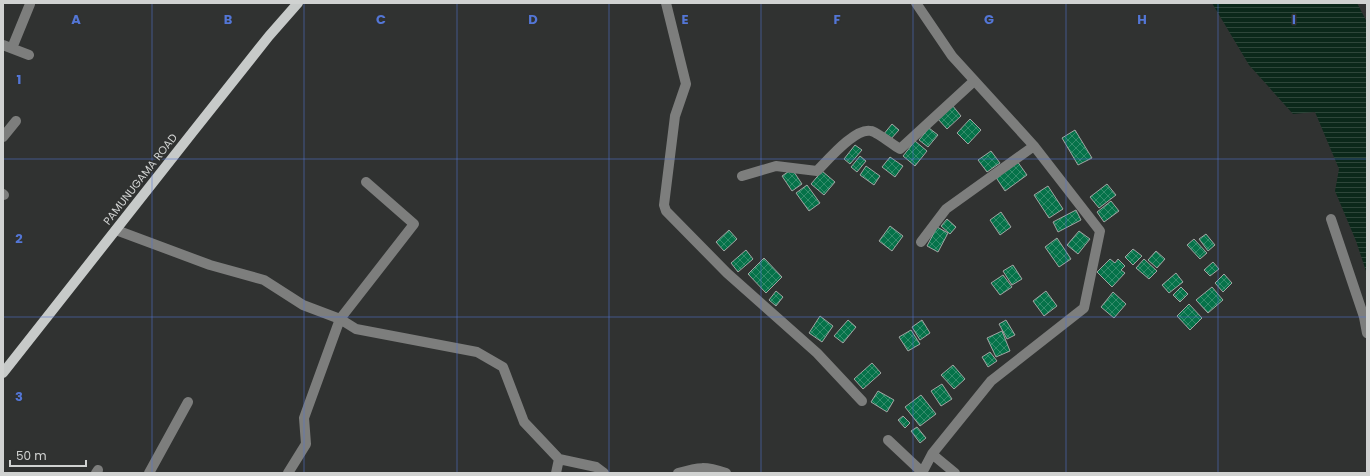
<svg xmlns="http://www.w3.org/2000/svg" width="1370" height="476" font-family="Poppins,sans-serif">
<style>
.water{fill:url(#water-rules)}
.building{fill:url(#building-cross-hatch);stroke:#a1a5a3}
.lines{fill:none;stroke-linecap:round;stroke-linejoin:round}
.minor{stroke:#7d7e7d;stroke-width:10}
.major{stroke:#c7cac9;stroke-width:10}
.grid{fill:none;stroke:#5376d6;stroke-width:1;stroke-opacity:0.55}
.labels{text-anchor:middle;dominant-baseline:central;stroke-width:3;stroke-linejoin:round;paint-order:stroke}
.street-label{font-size:11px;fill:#d0d2d1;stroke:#303231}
.grid-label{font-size:13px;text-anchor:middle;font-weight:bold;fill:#5376d6;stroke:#303231;stroke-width:3;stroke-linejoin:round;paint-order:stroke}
</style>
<defs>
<pattern id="water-rules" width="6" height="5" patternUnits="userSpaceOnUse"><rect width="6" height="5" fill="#0b281a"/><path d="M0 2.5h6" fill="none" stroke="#2e463a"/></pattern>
<pattern id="building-cross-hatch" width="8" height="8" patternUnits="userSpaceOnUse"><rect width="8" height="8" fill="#057249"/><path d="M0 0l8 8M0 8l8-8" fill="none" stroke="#348c6b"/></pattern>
</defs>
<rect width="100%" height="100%" fill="#303231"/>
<path class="water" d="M1212,3H1357L1367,22V274L1356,241L1335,191L1339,169L1315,112L1293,114L1249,65Z"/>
<path class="building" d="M952,105L961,116L947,129L937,118Z
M970,119L981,130L968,144L957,133Z
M892,124L899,130L890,140L883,135Z
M929,128L938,135L928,147L919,140Z
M1075,130L1092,158L1078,165L1062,138Z
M915,141L927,151L915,166L903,156Z
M855,145L862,150L850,164L844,159Z
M991,151L1000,163L987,172L978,160Z
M860,156L866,161L857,172L851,167Z
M890,157L903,166L895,177L882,167Z
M1017,161L1027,175L1005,191L995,176Z
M866,166L880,176L874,185L860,175Z
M792,169L802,184L792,191L782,176Z
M822,171L835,182L824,195L811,184Z
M1107,184L1116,195L1099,208L1090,197Z
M807,185L820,203L809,211L796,193Z
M1048,186L1063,209L1049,218L1034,195Z
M1111,201L1119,211L1104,222L1097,212Z
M1076,210L1081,220L1058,232L1053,222Z
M1001,212L1011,227L1000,235L990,220Z
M947,219L956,227L950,234L941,226Z
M890,226L903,236L892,251L879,241Z
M937,227L948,233L938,252L927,246Z
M729,230L737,239L724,251L716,242Z
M1079,231L1090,239L1078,254L1067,245Z
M1206,234L1215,245L1208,251L1199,239Z
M1057,238L1071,259L1059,267L1045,247Z
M1194,239L1207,253L1200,259L1187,245Z
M1133,249L1142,256L1133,265L1125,257Z
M746,250L753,259L738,272L731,263Z
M1156,251L1165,259L1157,268L1148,260Z
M764,258L782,277L766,293L748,274Z
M1110,259L1115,263L1118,259L1125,266L1121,270L1125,273L1112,287L1097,272Z
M1144,259L1157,271L1149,279L1136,268Z
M1213,262L1219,269L1210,276L1204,270Z
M1013,265L1022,279L1012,285L1003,271Z
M1176,273L1183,282L1169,293L1162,285Z
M1224,274L1232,283L1223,292L1215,283Z
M1003,275L1012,287L1000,295L991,283Z
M1181,287L1188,294L1180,302L1173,295Z
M1212,287L1223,300L1208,313L1196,300Z
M776,291L783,297L776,306L769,300Z
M1046,291L1057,306L1044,316L1033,301Z
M1113,292L1126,304L1114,318L1101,307Z
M1189,304L1202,318L1190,330L1177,316Z
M820,316L833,326L822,342L809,333Z
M848,320L856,327L843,343L834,336Z
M922,320L930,333L920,340L912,327Z
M1006,320L1015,335L1007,339L999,324Z
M911,330L920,344L908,351L899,337Z
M1002,331L1010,351L996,357L987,338Z
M990,352L997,361L988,367L982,357Z
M872,363L881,373L863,389L854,379Z
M953,365L965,379L954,389L941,375Z
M942,384L952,399L941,406L931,391Z
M878,391L894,400L887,412L871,402Z
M921,395L936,414L920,426L905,407Z
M903,416L910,423L905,428L898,420Z
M917,427L926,438L920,443L911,431Z"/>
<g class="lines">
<path class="minor" d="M666,3L686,84L675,116L664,205L666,211L727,273L817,353L862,401
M916,3L952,56L1034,146L1100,231L1084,308L991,381L932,454L922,473
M3,45L29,55
M12,48L30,4
M3,137L16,121
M742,176L776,166L817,171C827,161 855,127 871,131C877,132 893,145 900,149L974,81
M3,194L4,195
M1331,219L1364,317L1367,333
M116,230L210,265L264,280L303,305L340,319L356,329L477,352L503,367L524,422L559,459L596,467L604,473
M921,242L946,209L1034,146
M888,440L922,472
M932,454L955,473
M96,473L98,470
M149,473L188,402
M288,473L306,444L304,418L340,319L414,224L366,182
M556,473L559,459
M678,473C699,467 705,466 726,473"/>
<path class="major" d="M3,373L192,133L269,36L298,3"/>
</g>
<path class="grid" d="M152,3V473M304,3V473M457,3V473M609,3V473M761,3V473M913,3V473M1066,3V473M1218,3V473M3,159H1367M3,317H1367"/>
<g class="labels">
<g class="street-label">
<text transform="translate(140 179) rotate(-52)">PAMUNUGAMA ROAD</text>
</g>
</g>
<g class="grid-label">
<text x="76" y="24">A</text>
<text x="228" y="24">B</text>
<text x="381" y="24">C</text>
<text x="533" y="24">D</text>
<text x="685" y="24">E</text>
<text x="837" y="24">F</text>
<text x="989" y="24">G</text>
<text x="1142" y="24">H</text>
<text x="1294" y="24">I</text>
<text x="19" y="84">1</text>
<text x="19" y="243">2</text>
<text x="19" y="401">3</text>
</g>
<rect width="1370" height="476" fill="none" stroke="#d0d2d1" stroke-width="8"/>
<path d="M10 460v6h76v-6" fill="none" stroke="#d0d2d1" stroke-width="2"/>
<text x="16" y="460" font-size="12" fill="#d0d2d1" stroke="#303231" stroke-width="3" paint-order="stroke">50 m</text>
</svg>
